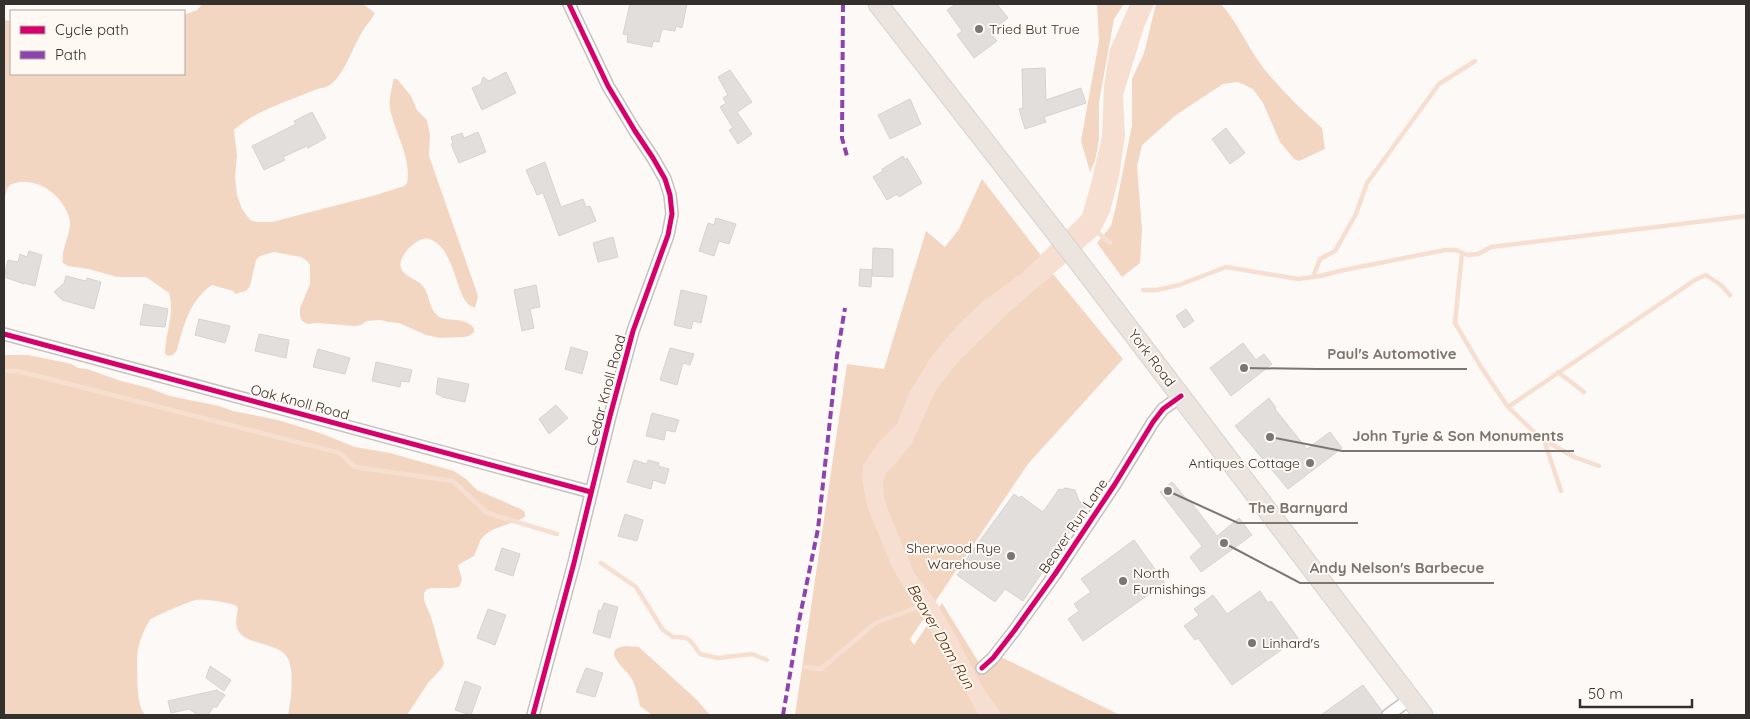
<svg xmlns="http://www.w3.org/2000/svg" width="1750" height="719" font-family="Quicksand,sans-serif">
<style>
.green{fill:#f3d6c2}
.water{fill:#f6dfd0}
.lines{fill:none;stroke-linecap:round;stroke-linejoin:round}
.stream{stroke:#f6dfd0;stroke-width:4.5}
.building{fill:#e2dedc;stroke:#d7d3d1}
.minor-casing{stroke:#c5c2c0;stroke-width:14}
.primary-casing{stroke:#d6d3d2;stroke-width:21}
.minor{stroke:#fffefe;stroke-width:11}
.primary{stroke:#ece5df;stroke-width:19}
.quiet{stroke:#8e44ad;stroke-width:4;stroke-dasharray:8 4;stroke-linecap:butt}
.cycleway-casing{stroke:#fff8f3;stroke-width:8}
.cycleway{stroke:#d6006c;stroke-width:5}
.poi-dot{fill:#7a7673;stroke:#fff8f3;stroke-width:2}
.labels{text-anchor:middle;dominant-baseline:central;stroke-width:4;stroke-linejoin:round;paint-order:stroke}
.poi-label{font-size:14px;fill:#34302d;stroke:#fff8f3;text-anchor:start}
.street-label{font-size:14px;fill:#34302d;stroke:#fff8f3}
.water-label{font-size:15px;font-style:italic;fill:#5b2b00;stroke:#fff8f3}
.leader{fill:none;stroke:#7a7673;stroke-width:2}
.callout-dot{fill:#7a7673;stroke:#fff8f3;stroke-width:2}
.callout-label{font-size:15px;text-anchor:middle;font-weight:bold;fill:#7a7673;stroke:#fff8f3;stroke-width:4;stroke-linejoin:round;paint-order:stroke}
</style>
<rect width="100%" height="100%" fill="#fcf9f6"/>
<path class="green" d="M202,4H363L375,13C372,19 367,24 364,29C353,45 346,73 330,85C326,88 318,88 312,91C286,102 255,111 234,130L237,155L235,177L237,195L242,209L250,220L257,222H272L376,195L404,186L407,183C412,157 394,132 390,108C388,99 392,90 393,81L394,79H397L411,96L417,110L427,120L430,135L429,156L476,290L478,297L475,308L469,305L464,299C456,283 452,258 440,246C436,242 429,237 423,239C414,241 395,259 402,270C407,279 420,279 425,289C430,298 430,314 442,318C454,321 465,318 474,328V332L469,336L463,337L440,338L426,335L399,323L388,322L381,320L367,321L361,325L354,326L318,323L307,324L302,321L300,316V308L310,284V265L307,261L301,257L274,252L260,256L256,260L250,286L246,291L235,294L233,291L212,285C189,301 184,325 177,350L173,355L168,356L165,354C165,334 175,314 169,293L146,277H117L89,269L68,266L63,263C60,246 75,231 68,214C60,195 41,180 20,182C16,183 12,183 9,186C5,190 5,199 4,204V20L11,21V74H184V15L197,10Z
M1097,4H1124L1114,19L1099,102V140L1095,161L1090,172L1081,141L1099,41Z
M1156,4H1221C1238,23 1247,46 1262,66C1280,89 1300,109 1322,128L1325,149L1299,161L1294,159L1280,142L1263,103L1253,89L1238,82L1223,84L1176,115L1142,145L1137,166L1142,230L1140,263L1122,277L1097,243L1111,226L1116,206L1132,125V79L1144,53Z
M982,179L1043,258L1041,284L1053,274L1123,359L1028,464L910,639L914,645L942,603L981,666L990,654L1001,657L1120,715H795L847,364L884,369L926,231L945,247L959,229Z
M4,355H28L72,364L78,368L87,369L121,381L149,388L170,396L219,406L233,411L278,420L320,433L355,447L390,453L454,471L466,479L477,490L523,510L525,513V517L519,520L492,530L486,534L481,539L474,556L458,565L462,580L459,587C451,589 432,587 428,589C426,590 424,592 424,595C423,603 429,610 431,617C436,633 439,648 444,663L442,668L428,683L407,715H288C291,701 295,669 287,657C276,641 243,646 237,628C235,622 237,614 238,608L235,605C223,602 209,599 196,600C190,601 154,616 150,620C143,630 138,645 137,657C138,673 135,702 145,715H4Z
M626,646L639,647L697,700L710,715H652L640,706C638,696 636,687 632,679C627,670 598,649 626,646Z"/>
<path class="water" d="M1130,4H1154L1144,27L1123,95L1125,136L1119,176L1110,212L1099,234L1007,314L958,362L936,390L912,443L898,461L886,473L883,482L884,498L890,515L914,573L935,600L957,638L981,685L1002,715H978L949,658L919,613L892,567L867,506L862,480L863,465L877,444L897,424L909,393L931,357L957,326L982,302L1023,272L1082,215L1092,180L1102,136L1104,86L1110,49Z"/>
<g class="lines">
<path class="stream" d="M1096,231L1110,243
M1462,253L1455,323L1481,367L1508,407L1533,431L1544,440L1574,457L1599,466
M1313,277L1320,259L1335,251L1356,214L1367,183L1439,84L1475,61
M1143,290H1157L1179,285L1226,267L1298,279L1320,276L1344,270L1445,250H1456L1467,255L1478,254L1491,247L1746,216
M4,371H18L340,453L355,467L453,481L487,513L557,534
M1558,372L1584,392
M1508,407L1695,280L1706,275L1721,285L1730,295
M1544,440L1561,491
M601,563L636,587L663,630L673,637C690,636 690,640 700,654L718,658L752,654L767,660
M805,667L821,669L875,623L921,606"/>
</g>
<path class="building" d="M630,4H687L682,28L676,26L675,31L662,29L659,42L653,41L652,47L627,42L628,35L623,34Z
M956,4H997L1008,18L990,32L997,41L974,58L957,35L962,31L947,10Z
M1045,68L1046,100L1081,88L1086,103L1044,117L1046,122L1025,129L1019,109L1023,108L1022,69Z
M730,70L752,102L737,112L752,134L738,144L729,130L733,128L720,107L726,103L723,98L728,95L718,77Z
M506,72L516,93L482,110L472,88L481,84L483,77L489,81Z
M910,99L921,124L890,139L878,115Z
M312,112L326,138L308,148L307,146L283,157L285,160L264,170L252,146L296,124L294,121Z
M1226,128L1245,153L1230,164L1212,139Z
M478,132L486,152L459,163L451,144L453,143L451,137L462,133L464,138Z
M903,156L905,160L907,158L922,183L899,197L897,194L887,200L873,177L883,171L882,169Z
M545,162L561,207L583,199L586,207L590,206L596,221L559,236L543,193L537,195L526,170Z
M716,218L736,224L729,244L719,241L714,256L699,251L708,223L714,225Z
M613,237L618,257L598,262L593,243Z
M873,248L893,249V277L872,276Z
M29,251L42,255L35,286L24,283V284L4,277L8,260L18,262L20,254L27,257Z
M860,269L872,270L871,287L859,286Z
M66,276L86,281L87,278L101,282L94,309L62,300L54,292L64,283Z
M536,285L540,307L530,309L534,328L522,331L514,290Z
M681,290L707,296L701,323L693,321L691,329L674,325Z
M144,304L168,309L165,327L140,325Z
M1186,309L1194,321L1184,328L1176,316Z
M199,319L230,326L225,343L195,335Z
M259,334L289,340L286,358L255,351Z
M1243,343L1256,360L1264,354L1272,364L1231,396L1210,368Z
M571,347L588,352L582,374L565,369Z
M670,348L694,354L690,365L683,363L677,385L660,380Z
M318,349L350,358L345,374L313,367Z
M376,362L412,370L409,382L401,381L400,387L372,381Z
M438,378L469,384L465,402L442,397V396L436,394Z
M1269,398L1276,408L1275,409L1307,449L1330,432L1342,448L1288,489L1235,426Z
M556,405L568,418L549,434L539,419Z
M652,413L679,420L675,432L666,430L664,440L646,436Z
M634,460L647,464L648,460L659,463L658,466L669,469L665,484L653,480L651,489L627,482Z
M1172,482L1189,502L1190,501L1217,536L1239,518L1252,535L1201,572L1190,557L1202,546L1160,492Z
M1065,488L1075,490L1079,501L1087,506L1023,601L1005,589L995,602L957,575L967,562L965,561L1014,494L1019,498L1021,496L1043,512L1059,489L1062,490Z
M625,514L643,520L637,541L618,536Z
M1134,540L1165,583L1083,641L1068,619L1079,611L1074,604L1091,592L1081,579Z
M502,548L520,554L513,576L495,570Z
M1260,591L1268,603L1271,601L1298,638L1232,685L1198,638L1195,640L1184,626L1199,615L1194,609L1213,595L1227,614Z
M604,603L618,607L610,638L593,633L599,610L601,611Z
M488,609L506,615L495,645L477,638Z
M210,666L231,680L224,691L206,678Z
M586,668L603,673L595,697L576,692Z
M465,681L481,687L471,715L455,710Z
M1363,685L1382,711L1381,715H1321Z
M217,690L225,695L216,708L214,706L208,715H198L189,709L171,713L168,701Z"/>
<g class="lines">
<g class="minor-casing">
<path id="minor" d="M4,334L591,492
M982,668L993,658L1014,631L1055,574L1115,484L1153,422L1163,409L1181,396
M533,715L574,563L610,416L633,331L668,235L672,214L670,195L665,179L653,158L635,131L608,86L569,4
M1388,715L1410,699"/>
</g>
<g class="primary-casing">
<path id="primary" d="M878,4L1077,260L1423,715"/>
</g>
<use href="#minor" class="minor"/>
<use href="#primary" class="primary"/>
<path class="quiet" d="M843,4L842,138L847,156
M783,715L800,616L818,529L837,356L845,308"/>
<g class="cycleway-casing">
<path id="cycleway" d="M4,334L591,492
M982,668L993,658L1014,631L1055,574L1115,484L1153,422L1163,409L1181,396
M533,715L574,563L610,416L633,331L668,235L672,214L670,195L665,179L653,158L635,131L608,86L569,4"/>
</g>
<use href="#cycleway" class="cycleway"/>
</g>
<g class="poi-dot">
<circle cx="979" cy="29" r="5"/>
<circle cx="1310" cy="463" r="5"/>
<circle cx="1011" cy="556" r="5"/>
<circle cx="1123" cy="581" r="5"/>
<circle cx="1252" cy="643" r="5"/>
</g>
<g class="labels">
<g class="poi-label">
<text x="989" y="29">Tried But True</text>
<text x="1300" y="463" text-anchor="end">Antiques Cottage</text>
<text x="1001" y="548" text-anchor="end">Sherwood Rye<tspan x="1001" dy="16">Warehouse</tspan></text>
<text x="1133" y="573">North<tspan x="1133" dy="16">Furnishings</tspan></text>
<text x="1262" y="643">Linhard's</text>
</g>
<g class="street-label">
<text transform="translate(1152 358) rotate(53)">York Road</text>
<text transform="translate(606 390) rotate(-75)">Cedar Knoll Road</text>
<text transform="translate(300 402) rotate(15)">Oak Knoll Road</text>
<text transform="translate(1073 526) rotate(-56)">Beaver Run Lane</text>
</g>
<g class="water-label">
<text transform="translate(941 636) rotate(60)">Beaver Dam Run</text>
</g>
</g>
<path class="leader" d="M1244 368L1317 369H1467M1270 437L1342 451H1574M1168 491L1238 523H1358M1224 543L1300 583H1494"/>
<g class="callout-dot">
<circle cx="1244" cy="368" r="5"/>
<circle cx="1270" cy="437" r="5"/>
<circle cx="1168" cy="491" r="5"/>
<circle cx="1224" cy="543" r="5"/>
</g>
<g class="callout-label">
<text x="1392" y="359">Paul's Automotive</text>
<text x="1458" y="441">John Tyrie &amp; Son Monuments</text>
<text x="1298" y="513">The Barnyard</text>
<text x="1397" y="573">Andy Nelson's Barbecue</text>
</g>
<rect width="1750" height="719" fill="none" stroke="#34302d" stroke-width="10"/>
<rect x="10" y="10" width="175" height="65" fill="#fff8f3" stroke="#aea8a4"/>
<rect x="20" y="26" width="25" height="8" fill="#d6006c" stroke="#aea8a4"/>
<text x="55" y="35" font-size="15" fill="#34302d">Cycle path</text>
<rect x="20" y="51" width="25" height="8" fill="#8e44ad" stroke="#aea8a4"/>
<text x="55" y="60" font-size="15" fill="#34302d">Path</text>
<path d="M1580 699v8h112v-8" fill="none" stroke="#34302d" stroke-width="2.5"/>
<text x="1588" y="699" font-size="15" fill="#34302d" stroke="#fff8f3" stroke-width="4" paint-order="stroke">50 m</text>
</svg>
